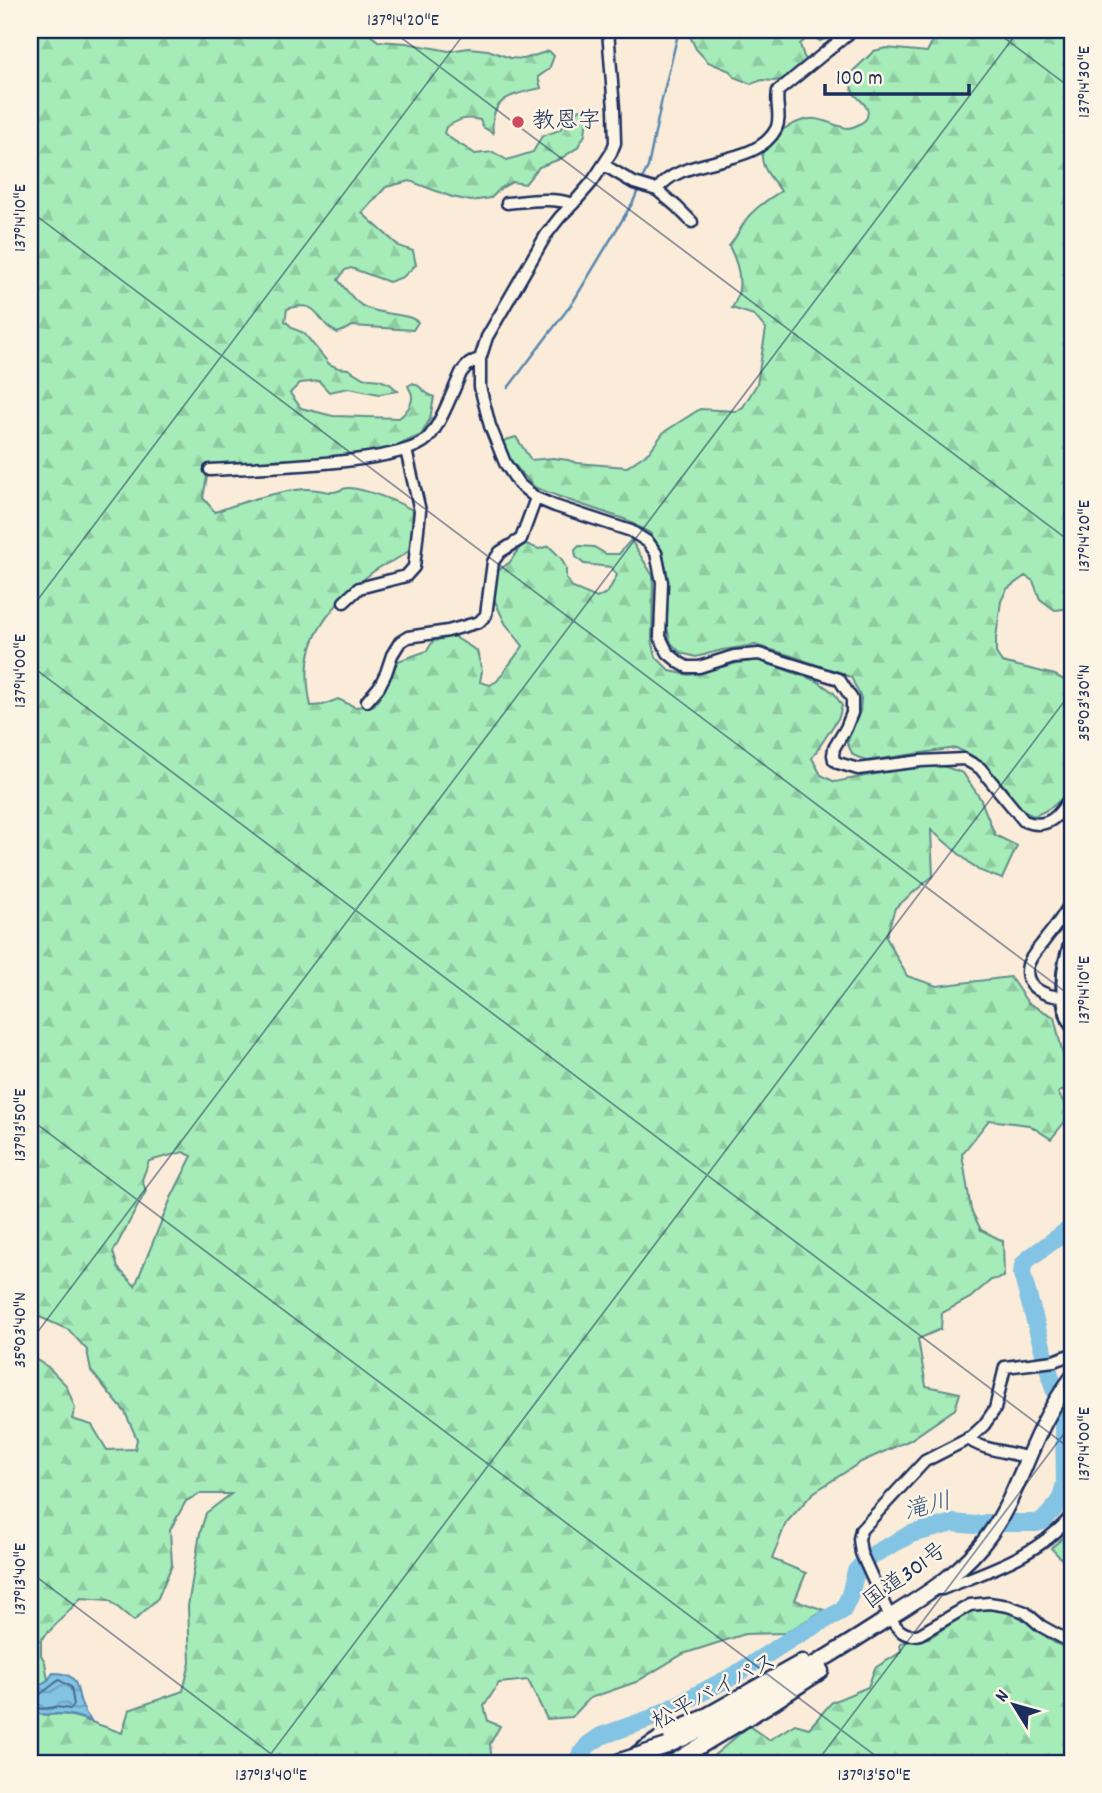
<svg xmlns="http://www.w3.org/2000/svg" width="1102" height="1793" font-family="Dekko,'Klee One',sans-serif">
<style>
.forest{fill:url(#forest-firs);stroke:#608e8b;stroke-width:2;fill-rule:evenodd}
.water{fill:url(#water-waves);stroke:#5988ae;stroke-width:2}
.lines{fill:none;stroke-linecap:round;stroke-linejoin:round}
.shore{stroke:#456a93;stroke-width:2}
.stream{stroke:#5988ae;stroke-width:2.5}
.river{stroke:#83c3e3;stroke-width:18}
.minor-casing{stroke:#1b2f5e;stroke-width:15}
.major-casing{stroke:#1b2f5e;stroke-width:18}
.highway-casing{stroke:#1b2f5e;stroke-width:19}
.minor{stroke:#fcf5e5;stroke-width:10}
.major{stroke:#fcf5e5;stroke-width:12}
.highway{stroke:#fcf5e5;stroke-width:14}
.highway-bridge-casing{stroke:#1b2f5e;stroke-width:19;stroke-linecap:butt}
.highway-bridge{stroke:#fcf5e5;stroke-width:14}
.ticks{fill:none;stroke:#1b2f5e;stroke-width:2;stroke-opacity:0.45}
.poi-dot{fill:#d1495b;stroke:#fcf5e5;stroke-width:2.5}
.labels{text-anchor:middle;dominant-baseline:central;stroke-width:5;stroke-linejoin:round;paint-order:stroke}
.poi-label{font-size:23px;fill:#1b2f5e;stroke:#fcf5e5;text-anchor:start}
.street-label{font-size:23px;fill:#1b2f5e;stroke:#fcf5e5}
.water-label{font-size:24px;font-style:italic;fill:#35547f;stroke:#fcf5e5}
.neatline{fill:none;stroke:#1b2f5e;stroke-width:2.5}
.ticks-label{font-size:18px;text-anchor:middle;fill:#1b2f5e}
</style>
<defs>
<pattern id="forest-firs" width="22" height="20" patternUnits="userSpaceOnUse" patternTransform="scale(1.75)"><rect width="22" height="20" fill="#a6ecb8"/><path d="M5 1l3.5 6h-7zM16 11l3.5 6h-7z" fill="#8ecba1"/></pattern>
<pattern id="water-waves" width="16" height="10" patternUnits="userSpaceOnUse" patternTransform="scale(1.75)"><rect width="16" height="10" fill="#83c3e3"/><path d="M0 5q4-4 8 0t8 0" fill="none" stroke="#6a9fbb"/></pattern>
</defs>
<rect width="100%" height="100%" fill="#fbecd9"/>
<filter id="ink" filterUnits="userSpaceOnUse"><feTurbulence type="fractalNoise" baseFrequency=".0143" numOctaves="2"/><feDisplacementMap in="SourceGraphic" scale="14" xChannelSelector="R" yChannelSelector="G"/><feConvolveMatrix kernelMatrix="1 2 1 2 8 2 1 2 1" color-interpolation-filters="sRGB"/></filter>
<g filter="url(#ink)">
<path class="forest" d="M30,30H364L378,41L406,43L449,51L469,48L488,50L510,58L524,59L549,51L554,56L549,69L538,77L541,88C512,95 489,97 493,133L483,127L480,120C465,116 459,120 446,127L444,133C454,143 465,146 475,154L493,152L507,160L533,152L542,136L560,130L569,115L581,109L587,116L585,135L577,148L560,159L539,167L525,184L512,182L501,188L491,198L471,201L452,197L410,181L386,187L362,213L399,246L413,251L416,265L403,277L389,282L351,268L345,270L338,280C345,288 352,299 361,305C378,316 407,312 418,322L413,330L353,326L338,333C314,323 323,298 287,309L285,321L294,329L304,333L329,364L338,368L348,369L363,378L380,380L390,384L398,391L379,394L349,388L329,392L319,381L300,383L290,393L301,408L333,416L399,418C405,414 413,404 412,396C412,392 409,389 408,386L413,383C423,387 423,393 434,397L430,419L421,435L385,451L296,462L209,466L203,498L215,512C241,502 278,491 305,489C315,488 324,492 333,492C338,492 343,488 348,488C363,488 403,503 415,512C413,523 417,540 410,549C402,559 387,562 377,569C365,577 355,587 344,597C311,631 301,659 311,706L323,705L338,699L355,707L374,705L380,697L398,661L427,651L433,641L453,636L477,651L482,671L480,682L490,685L497,681L523,646L505,623L493,597L494,576L499,570L510,562L520,547L526,544L539,549L549,546L561,558L566,568V578L573,588L597,598L608,592L617,575L611,567L584,564L576,557L575,550L579,546L594,547L606,554H619L631,540L653,576L652,639L656,657L670,671L689,675L738,663L758,660L817,681L834,693L842,706L839,717L812,758L821,775L835,782L911,767L940,765L963,773L980,798L995,835L1017,846L1002,879L978,870L931,830L933,876L895,908L886,937L907,976L937,986L1010,977L1028,1003L1054,1017L1064,1059L1072,1062V1085L1058,1093L1071,1114L1051,1139L1029,1125L989,1120L962,1154L971,1210L981,1230L1003,1241L1004,1277L991,1280L970,1298L942,1313L941,1329L918,1339L926,1386L960,1393L955,1409L910,1440L861,1462L813,1493L786,1523L772,1559L806,1573L795,1600L824,1610L785,1633L745,1634L683,1654L636,1682L590,1698L572,1717L547,1719L528,1680L499,1683L484,1706L488,1721L500,1726L490,1744L492,1763H30V1713L49,1715L63,1714L80,1718L122,1733L129,1710L183,1691L190,1663L188,1606L200,1533L206,1513L231,1494H199L186,1501L170,1530L172,1565L158,1598L134,1621L109,1600L81,1598L41,1640V1655L45,1662L48,1680L30,1691V1356L48,1367L66,1385L75,1408L72,1419L92,1425L107,1450L135,1449L137,1439L125,1412L91,1371L87,1350L69,1330L33,1314L30,1317ZM183,1152L192,1156L171,1198L135,1286L118,1268L113,1252L146,1191L142,1180L149,1161Z
M687,30H844L820,41L811,35L800,44L804,57L809,62L797,73H791L783,80L773,81L762,80L751,84L734,77L730,71L708,62L696,49Z
M938,30H1072V608L1055,610L1040,599L1033,581L1025,576L1007,589L1001,601L996,638V653L1002,662L1055,675L1066,681L1072,692C1072,716 1078,776 1065,794C1056,806 1046,811 1034,816L1020,810L1007,789L988,768L971,755L956,748L866,761L853,755L847,743L860,711L861,698L851,677L789,655L755,645L722,650L696,657L681,653L671,643L667,628V579L663,552L650,533L624,519L568,500L534,487L511,461L503,441L516,437L531,460L553,458L568,460L577,463L627,467L649,452L664,432L700,409L736,411L743,407L757,384L766,329L754,315L732,308C745,288 739,265 729,246C737,237 741,226 748,217C758,205 769,199 781,191C774,181 763,171 762,158C761,138 798,117 815,119C826,120 838,127 847,128C853,128 863,123 866,119C873,107 858,100 853,92C851,87 850,81 848,76L874,51L886,48L927,52Z
M1072,1530V1570L1051,1548Z
M995,1609L1014,1614L1030,1624L1053,1642L1072,1651V1763H705L749,1726L769,1740L795,1724L809,1728L832,1702L868,1687L875,1668L901,1652L900,1643L929,1638L970,1611Z"/>
<path class="water" d="M53,1673C83,1673 74,1690 83,1708C85,1713 89,1718 92,1722C83,1718 69,1714 58,1714C48,1714 40,1716 30,1713V1691L48,1680Z"/>
<g class="lines">
<path class="shore" d="M30,1697L42,1693L59,1680L71,1687L74,1705L71,1709L56,1707L42,1709L30,1706"/>
<path class="stream" d="M643,177L648,167L662,99L679,30
M508,388L573,302L633,202L640,186"/>
<path class="river" d="M575,1763L588,1745L601,1736L652,1718L733,1676L794,1637L843,1610L850,1595L856,1571L869,1557L911,1534L953,1523L975,1525L986,1523H1036L1043,1521L1060,1502L1065,1483L1064,1425L1022,1274L1023,1265L1028,1259L1072,1227"/>
<g class="minor-casing">
<path id="minor" d="M608,30L614,109L615,143L611,153L592,182L573,204L560,217L546,235L487,337L480,359V387L490,426L505,463L519,484L536,498L555,506L631,531L648,542L656,553L662,582L660,637L668,653L680,663L687,667H699L734,656L759,654L839,679L852,699V713L846,728L834,748L833,755L834,760L838,763L858,769L921,761L964,759L980,768L1024,821C1049,831 1060,814 1072,795
M604,165L634,183L657,190L676,206L692,222
M657,190C682,154 755,169 776,129C782,117 775,104 778,91L853,30
M507,203C528,201 553,197 573,204
M210,470C252,467 401,465 427,439C440,426 453,391 461,373C467,365 471,361 480,359
M344,602L359,588L406,576L414,567L420,511L406,450
M367,701L379,687L386,673L392,655L400,642L408,637L448,631L479,622L486,615L493,562L500,552L521,539L536,498
M1064,997C1047,997 1022,988 1028,965C1031,955 1041,946 1047,937C1057,925 1065,913 1072,900
M1072,1354L1054,1361L1005,1367L995,1409L984,1425L970,1438L925,1461L861,1530L859,1539L861,1553L890,1617C897,1630 905,1638 920,1634L970,1605L989,1603L1008,1606L1025,1612L1041,1626L1072,1643
M968,1438C979,1450 1012,1452 1029,1458
M936,1589H942C988,1571 1040,1555 1072,1515"/>
</g>
<g class="major-casing">
<path id="major" d="M1072,942C1062,966 1059,1001 1072,1025"/>
</g>
<g class="highway-casing">
<path id="highway" d="M667,1746C724,1720 776,1687 830,1655C851,1642 872,1629 893,1615C930,1592 965,1570 990,1534C1014,1500 1025,1460 1044,1423C1052,1407 1061,1393 1072,1378
M637,1754L667,1734L699,1720L802,1662
M672,1763L775,1701L821,1671"/>
</g>
<use href="#minor" class="minor"/>
<use href="#major" class="major"/>
<use href="#highway" class="highway"/>
<g class="highway-bridge-casing">
<path id="highway-bridge" d="M614,1763L667,1746"/>
</g>
<use href="#highway-bridge" class="highway-bridge"/>
</g>
</g>
<path class="ticks" d="M391,30L1072,543M994,30L1072,89M30,211L1072,997M30,610L467,30M30,665L1072,1450M30,1119L885,1763M30,1342L1019,30M30,1572L283,1763M264,1763L1072,691M816,1763L1072,1423"/>
<circle class="poi-dot" cx="518" cy="122" r="7"/>
<g class="labels">
<g class="poi-label">
<text x="532" y="122">教恩字</text>
</g>
<g class="street-label">
<text transform="translate(906 1577) rotate(-36)">国道301号</text>
<text transform="translate(715 1693) rotate(-28)">松平バイパス</text>
</g>
<g class="water-label">
<text transform="translate(928 1508) rotate(-14)">滝川</text>
</g>
</g>
<rect width="1102" height="1793" fill="none" stroke="#fcf5e5" stroke-width="77"/>
<g transform="translate(1014 1705) rotate(307)" stroke="#fcf5e5" stroke-width="5" paint-order="stroke">
<path d="M0-5L12 26L0 18L-12 26Z" fill="#1b2f5e"/>
<text y="-10" font-size="19" font-weight="bold" text-anchor="middle" fill="#1b2f5e">N</text>
</g>
<path d="M825 84v10h144v-10" fill="none" stroke="#1b2f5e" stroke-width="3.5"/>
<text x="836" y="84" font-size="21" fill="#1b2f5e" stroke="#fcf5e5" stroke-width="5" paint-order="stroke">100 m</text>
<rect x="38" y="38" width="1026" height="1717" class="neatline"/>
<g class="ticks-label">
<text x="403" y="25">137°14'20"E</text>
<text transform="translate(1083 82) rotate(-90)" y="6">137°14'30"E</text>
<text transform="translate(19 218) rotate(-90)" y="6">137°14'10"E</text>
<text transform="translate(1083 536) rotate(-90)" y="6">137°14'20"E</text>
<text transform="translate(19 671) rotate(-90)" y="6">137°14'00"E</text>
<text transform="translate(1083 703) rotate(-90)" y="6">35°03'30"N</text>
<text transform="translate(1083 990) rotate(-90)" y="6">137°14'10"E</text>
<text transform="translate(19 1125) rotate(-90)" y="6">137°13'50"E</text>
<text transform="translate(19 1330) rotate(-90)" y="6">35°03'40"N</text>
<text transform="translate(1083 1444) rotate(-90)" y="6">137°14'00"E</text>
<text transform="translate(19 1579) rotate(-90)" y="6">137°13'40"E</text>
<text x="271" y="1780">137°13'40"E</text>
<text x="874" y="1780">137°13'50"E</text>
</g>
</svg>
